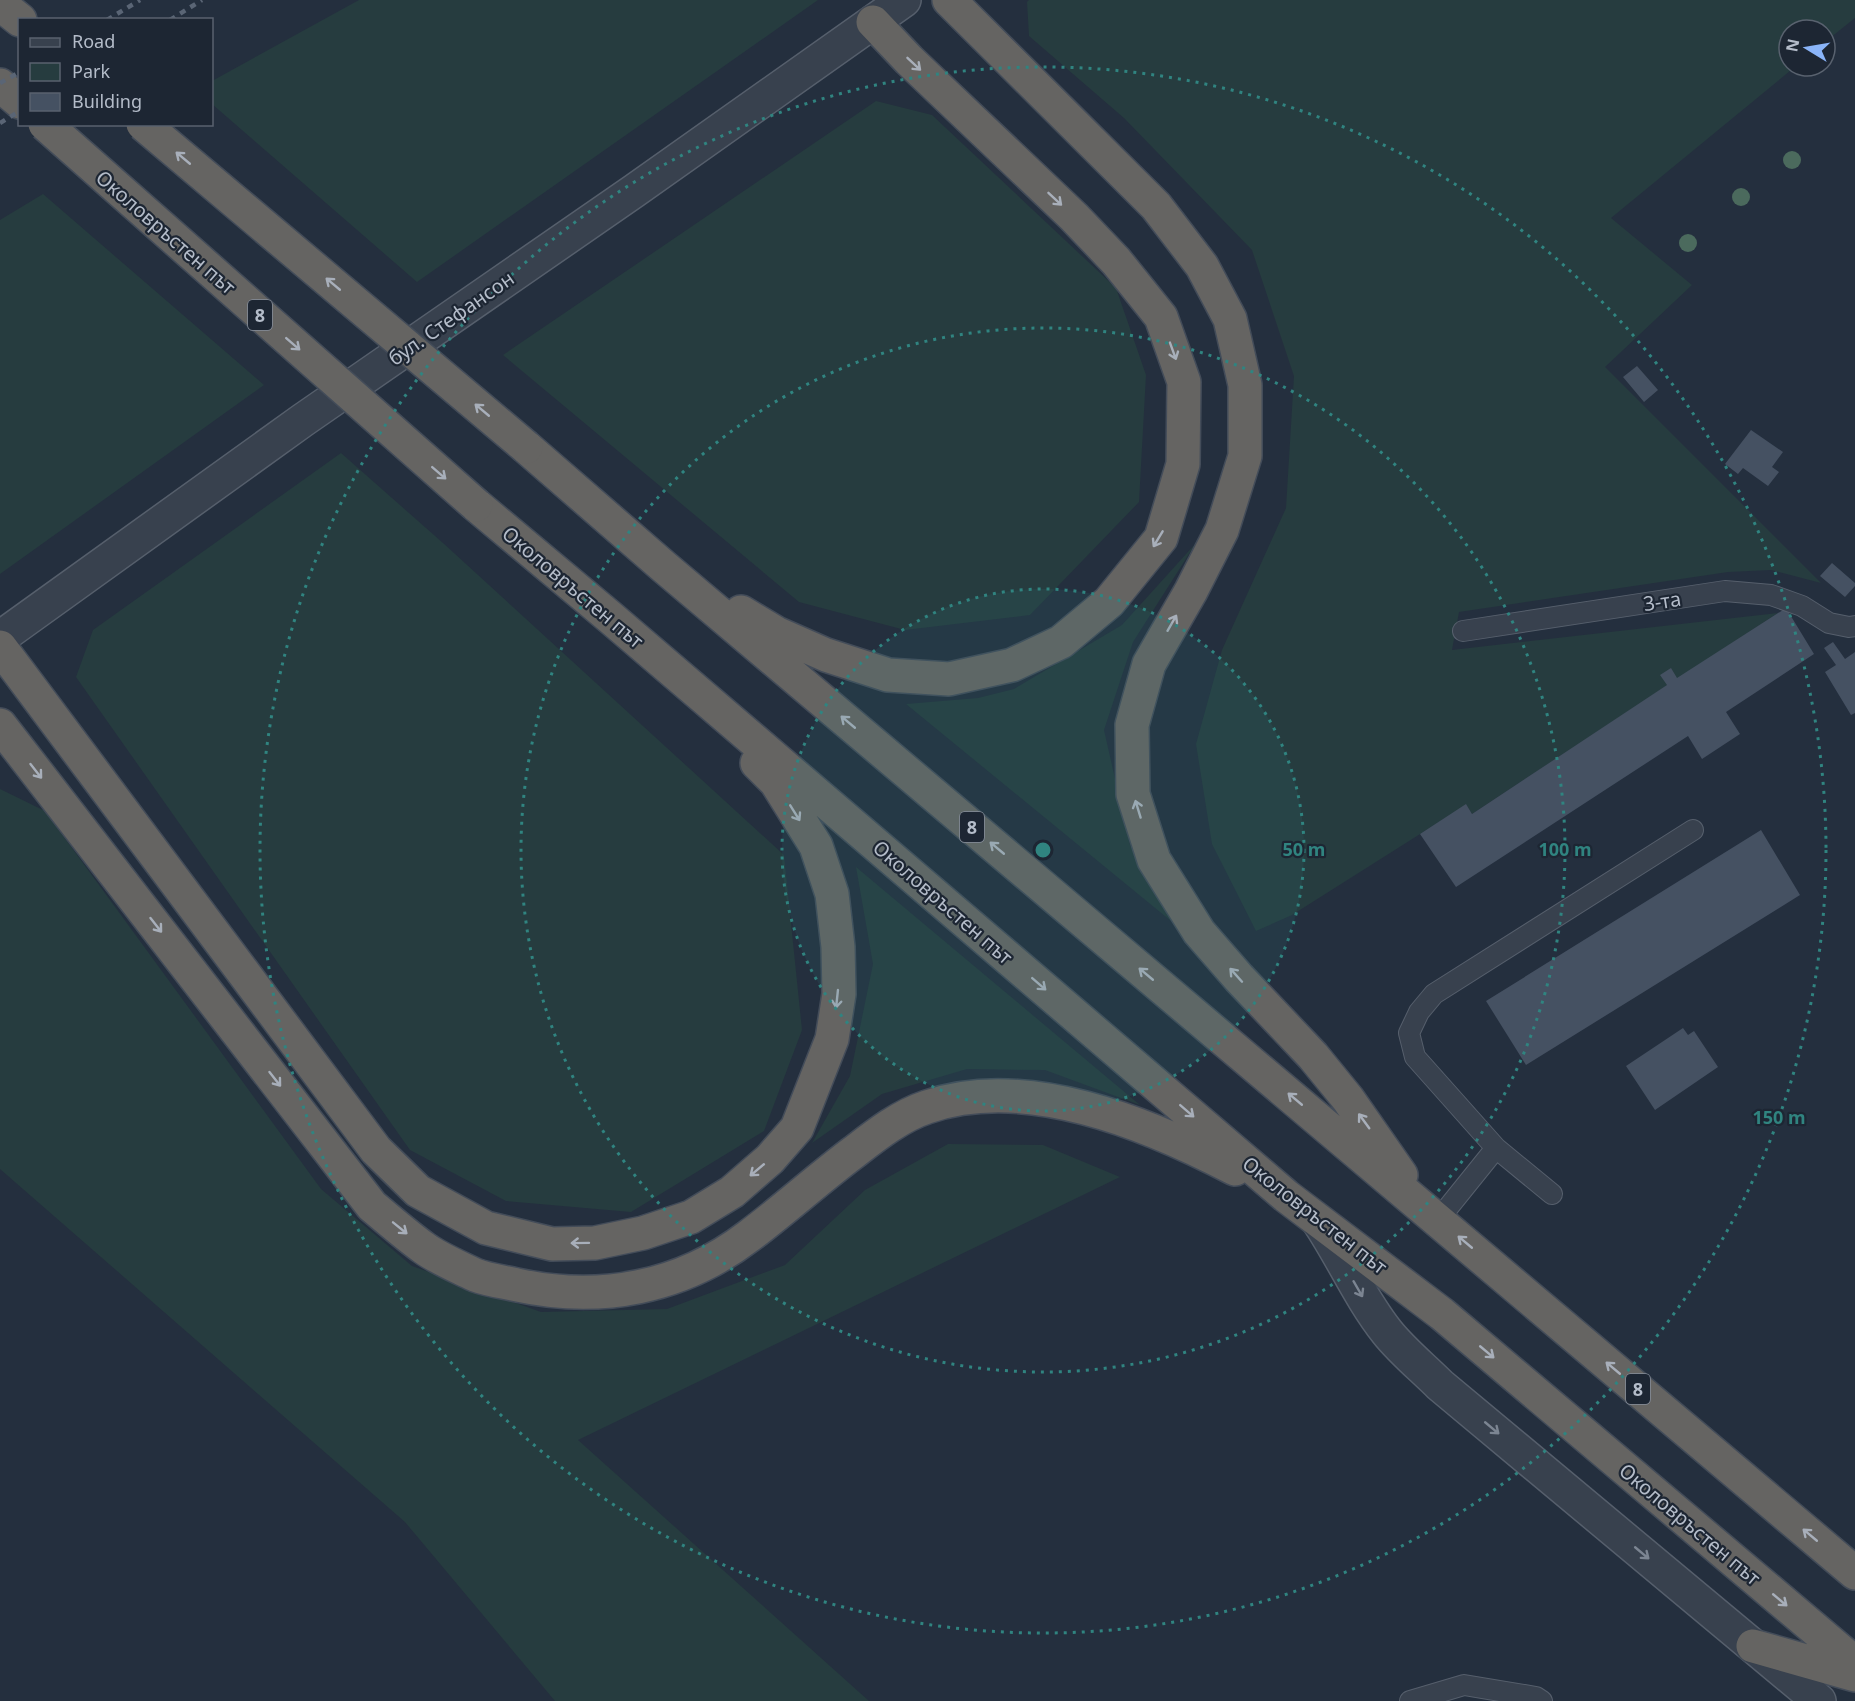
<svg xmlns="http://www.w3.org/2000/svg" width="1855" height="1701" font-family="'Noto Sans',sans-serif">
<style>
.green{fill:#263c3f}
.building{fill:#455162}
.lines{fill:none;stroke-linecap:round;stroke-linejoin:round}
.service-casing{stroke:#565f6c;stroke-width:22}
.minor-casing{stroke:#565f6c;stroke-width:36}
.trunk-casing{stroke:#434c59;stroke-width:36}
.service{stroke:#38414e;stroke-width:20}
.minor{stroke:#38414e;stroke-width:33}
.trunk{stroke:#656462;stroke-width:33}
.rail{stroke:#5a6575;stroke-width:4.5;stroke-dasharray:6 6;stroke-linecap:butt}
.trunk-bridge-casing{stroke:#434c59;stroke-width:36;stroke-linecap:butt}
.trunk-bridge{stroke:#656462;stroke-width:33}
.tree{fill:#4b6a5d}
.oneway{stroke:#a8afba}
.oneway2{stroke:#7c8592}
.ring{fill:none;stroke:#308480;stroke-width:3;stroke-dasharray:3 6}
.labels{text-anchor:middle;dominant-baseline:central;stroke-width:4.5;stroke-linejoin:round;paint-order:stroke}
.shield{fill:#1d2633;stroke:#878f9c;stroke-width:1.5}
.shield-label{font-size:18px;font-weight:bold;fill:#b4bcc9}
.street-label{font-size:20px;fill:#b4bcc9;stroke:#1d2633}
.centre{fill:#308480;stroke:#1d2633;stroke-width:3}
.ring-label{font-size:18px;text-anchor:middle;font-weight:bold;fill:#308480;stroke:#1d2633;stroke-width:4.5;stroke-linejoin:round;paint-order:stroke}
</style>
<rect width="100%" height="100%" fill="#242f3e"/>
<path class="green" d="M359,0H818L417,282L212,104V81Z
M1029,0H1855V18L1825,42V30H1789V66H1796L1611,218L1692,285L1605,367L1821,583L1771,570L1728,572L1459,612L1452,650L1778,613L1472,814L1466,805L1292,915L1256,931L1212,844L1196,744L1222,650L1286,508L1294,376L1252,250L1124,118L1029,36L1027,2Z
M876,101L932,115L1116,288L1146,375L1139,502L1030,615L905,630L799,602L503,355Z
M43,194L264,385L0,574V220Z
M341,453L443,543L784,855L802,1030L764,1131L631,1212L506,1201L410,1150L76,677L93,630Z
M1196,543L1133,642L1104,730L1130,845L1171,921L906,704L978,698L1014,689L1122,625Z
M0,789L45,811L321,1189L412,1266L541,1312L667,1309L785,1265L865,1190L948,1144L1043,1145L1120,1177L578,1440L869,1701H555L405,1522L0,1169Z
M856,867L1140,1105L1045,1070L967,1069L882,1094L812,1143L850,1076L873,964Z"/>
<path class="building" d="M1637,366L1658,390L1644,402L1623,377Z
M1751,430L1783,452L1772,467L1779,472L1768,486L1743,468L1738,474L1725,464Z
M1832,563L1855,583V586L1845,597L1820,576Z
M1786,608L1814,654L1726,712L1740,734L1702,759L1688,736L1456,887L1420,834L1466,804L1472,814L1667,685L1660,675L1671,668L1677,678Z
M1833,642L1845,659L1855,652V713L1851,715L1825,672L1836,665L1824,648Z
M1761,830L1800,895L1526,1065L1486,1001Z
M1683,1028L1688,1035L1694,1031L1718,1067L1655,1110L1626,1066Z"/>
<g class="lines">
<g class="service-casing">
<path id="service" d="M1463,631L1725,591L1771,595L1802,606L1829,623L1849,627L1855,626
M1552,1194L1496,1148L1415,1057L1409,1033L1419,1012L1434,994L1693,830
M1438,1220L1496,1148
M1410,1701L1464,1685L1536,1697L1542,1701"/>
</g>
<g class="minor-casing">
<path id="minor" d="M0,638L303,420L634,191L904,0
M1319,1222C1343,1258 1360,1298 1387,1332C1402,1351 1423,1368 1440,1385L1819,1701"/>
</g>
<g class="trunk-casing">
<path id="trunk" d="M949,0L1156,206L1202,266L1230,319L1245,385V456L1222,530L1191,591L1149,664L1132,725L1133,794L1154,860L1199,932L1239,978L1313,1056L1348,1099L1401,1175
M0,4L20,20
M0,85L20,102
M526,447L663,566L1855,1573
M476,505L611,618L1286,1196L1442,1314L1855,1663
M741,612L776,633L826,655L888,675L949,679L1012,665L1061,642L1109,602L1161,538L1183,464L1184,382L1161,317L1116,261L1074,217L909,60L873,22
M0,647L376,1150L418,1191L486,1228L552,1244L595,1243L643,1233L691,1217L732,1192L770,1159L797,1128L832,1039L839,994L838,947L832,894L816,846L776,782L757,763
M0,725L372,1206C389,1220 406,1235 424,1248C439,1259 459,1267 475,1275C488,1280 504,1282 517,1285C600,1303 681,1288 749,1236C785,1209 818,1179 854,1152C876,1135 900,1116 927,1107C1026,1073 1147,1123 1235,1169
M1753,1646L1855,1675"/>
</g>
<use href="#service" class="service"/>
<use href="#minor" class="minor"/>
<use href="#trunk" class="trunk"/>
<path class="rail" d="M107,20L140,0
M170,20L202,0
M0,83L20,72
M0,123L20,111"/>
<g class="trunk-bridge-casing">
<path id="trunk-bridge" d="M45,124L476,505
M143,124L526,447"/>
</g>
<use href="#trunk-bridge" class="trunk-bridge"/>
</g>
<g class="tree">
<circle cx="1792" cy="160" r="9"/>
<circle cx="1741" cy="197" r="9"/>
<circle cx="1688" cy="243" r="9"/>
</g>
<defs><path id="oneway-shaft" d="M-6 0H5M1.5-3L5.5 0L1.5 3" fill="none" stroke-width="1.6" stroke-linecap="round" stroke-linejoin="round" transform="scale(1.5)"/></defs>
<g class="oneway">
<use href="#oneway-shaft" transform="translate(914 64) rotate(43)"/>
<use href="#oneway-shaft" transform="translate(183 158) rotate(-140)"/>
<use href="#oneway-shaft" transform="translate(1055 199) rotate(43)"/>
<use href="#oneway-shaft" transform="translate(333 284) rotate(-140)"/>
<use href="#oneway-shaft" transform="translate(293 344) rotate(41)"/>
<use href="#oneway-shaft" transform="translate(1173 351) rotate(70)"/>
<use href="#oneway-shaft" transform="translate(482 410) rotate(-140)"/>
<use href="#oneway-shaft" transform="translate(439 473) rotate(41)"/>
<use href="#oneway-shaft" transform="translate(1158 539) rotate(121)"/>
<use href="#oneway-shaft" transform="translate(1172 623) rotate(-60)"/>
<use href="#oneway-shaft" transform="translate(848 722) rotate(-140)"/>
<use href="#oneway-shaft" transform="translate(36 771) rotate(52)"/>
<use href="#oneway-shaft" transform="translate(1138 809) rotate(-107)"/>
<use href="#oneway-shaft" transform="translate(795 813) rotate(58)"/>
<use href="#oneway-shaft" transform="translate(997 848) rotate(-140)"/>
<use href="#oneway-shaft" transform="translate(156 925) rotate(52)"/>
<use href="#oneway-shaft" transform="translate(1146 974) rotate(-140)"/>
<use href="#oneway-shaft" transform="translate(1236 975) rotate(-132)"/>
<use href="#oneway-shaft" transform="translate(1039 984) rotate(41)"/>
<use href="#oneway-shaft" transform="translate(837 999) rotate(96)"/>
<use href="#oneway-shaft" transform="translate(275 1079) rotate(52)"/>
<use href="#oneway-shaft" transform="translate(1295 1099) rotate(-140)"/>
<use href="#oneway-shaft" transform="translate(1187 1111) rotate(41)"/>
<use href="#oneway-shaft" transform="translate(1364 1121) rotate(-126)"/>
<use href="#oneway-shaft" transform="translate(757 1170) rotate(140)"/>
<use href="#oneway-shaft" transform="translate(400 1228) rotate(39)"/>
<use href="#oneway-shaft" transform="translate(1465 1242) rotate(-140)"/>
<use href="#oneway-shaft" transform="translate(580 1243) rotate(179)"/>
<use href="#oneway-shaft" transform="translate(1487 1352) rotate(40)"/>
<use href="#oneway-shaft" transform="translate(1613 1368) rotate(-140)"/>
<use href="#oneway-shaft" transform="translate(1810 1535) rotate(-140)"/>
<use href="#oneway-shaft" transform="translate(1780 1600) rotate(40)"/>
</g>
<g class="oneway2">
<use href="#oneway-shaft" transform="translate(1358 1289) rotate(60)"/>
<use href="#oneway-shaft" transform="translate(1492 1428) rotate(40)"/>
<use href="#oneway-shaft" transform="translate(1642 1553) rotate(40)"/>
</g>
<circle cx="1043" cy="850" r="261" fill="#308480" fill-opacity=".12"/>
<g class="ring">
<circle cx="1043" cy="850" r="261"/>
<circle cx="1043" cy="850" r="522"/>
<circle cx="1043" cy="850" r="783"/>
</g>
<g class="labels">
<g class="shield">
<rect x="248" y="300" width="24" height="30" rx="4.5"/>
<rect x="960" y="812" width="24" height="30" rx="4.5"/>
<rect x="1626" y="1374" width="24" height="30" rx="4.5"/>
</g>
<g class="shield-label">
<text x="260" y="315">8</text>
<text x="972" y="827">8</text>
<text x="1638" y="1389">8</text>
</g>
<g class="street-label">
<text transform="translate(166 232) rotate(41)">Околовръстен път</text>
<text transform="translate(451 318) rotate(-35)">бул. Стефансон</text>
<text transform="translate(573 587) rotate(40)">Околовръстен път</text>
<text transform="translate(1662 601) rotate(-9)">3-та</text>
<text transform="translate(943 902) rotate(41)">Околовръстен път</text>
<text transform="translate(1315 1215) rotate(38)">Околовръстен път</text>
<text transform="translate(1690 1524) rotate(40)">Околовръстен път</text>
</g>
</g>
<circle cx="1043" cy="850" r="9" class="centre"/>
<g class="ring-label">
<text x="1304" y="856">50 m</text>
<text x="1565" y="856">100 m</text>
<text x="1779" y="1124">150 m</text>
</g>
<rect x="18" y="18" width="195" height="108" fill="#1d2633" stroke="#59626f" stroke-width="1.5"/>
<rect x="30" y="38" width="30" height="9" fill="#38414e" stroke="#59626f" stroke-width="1.5"/>
<text x="72" y="48" font-size="18" fill="#b4bcc9">Road</text>
<rect x="30" y="63" width="30" height="18" fill="#263c3f" stroke="#59626f" stroke-width="1.5"/>
<text x="72" y="78" font-size="18" fill="#b4bcc9">Park</text>
<rect x="30" y="93" width="30" height="18" fill="#455162" stroke="#59626f" stroke-width="1.5"/>
<text x="72" y="108" font-size="18" fill="#b4bcc9">Building</text>
<g transform="translate(1807 48) rotate(281)"><circle r="28" fill="#1d2633" stroke="#59626f" stroke-width="1.5"/>
<path d="M0-4.5L10 22L0 15L-10 22Z" fill="#8ab4f8"/>
<text y="-9" font-size="16" font-weight="bold" text-anchor="middle" fill="#b4bcc9">N</text>
</g>
</svg>
